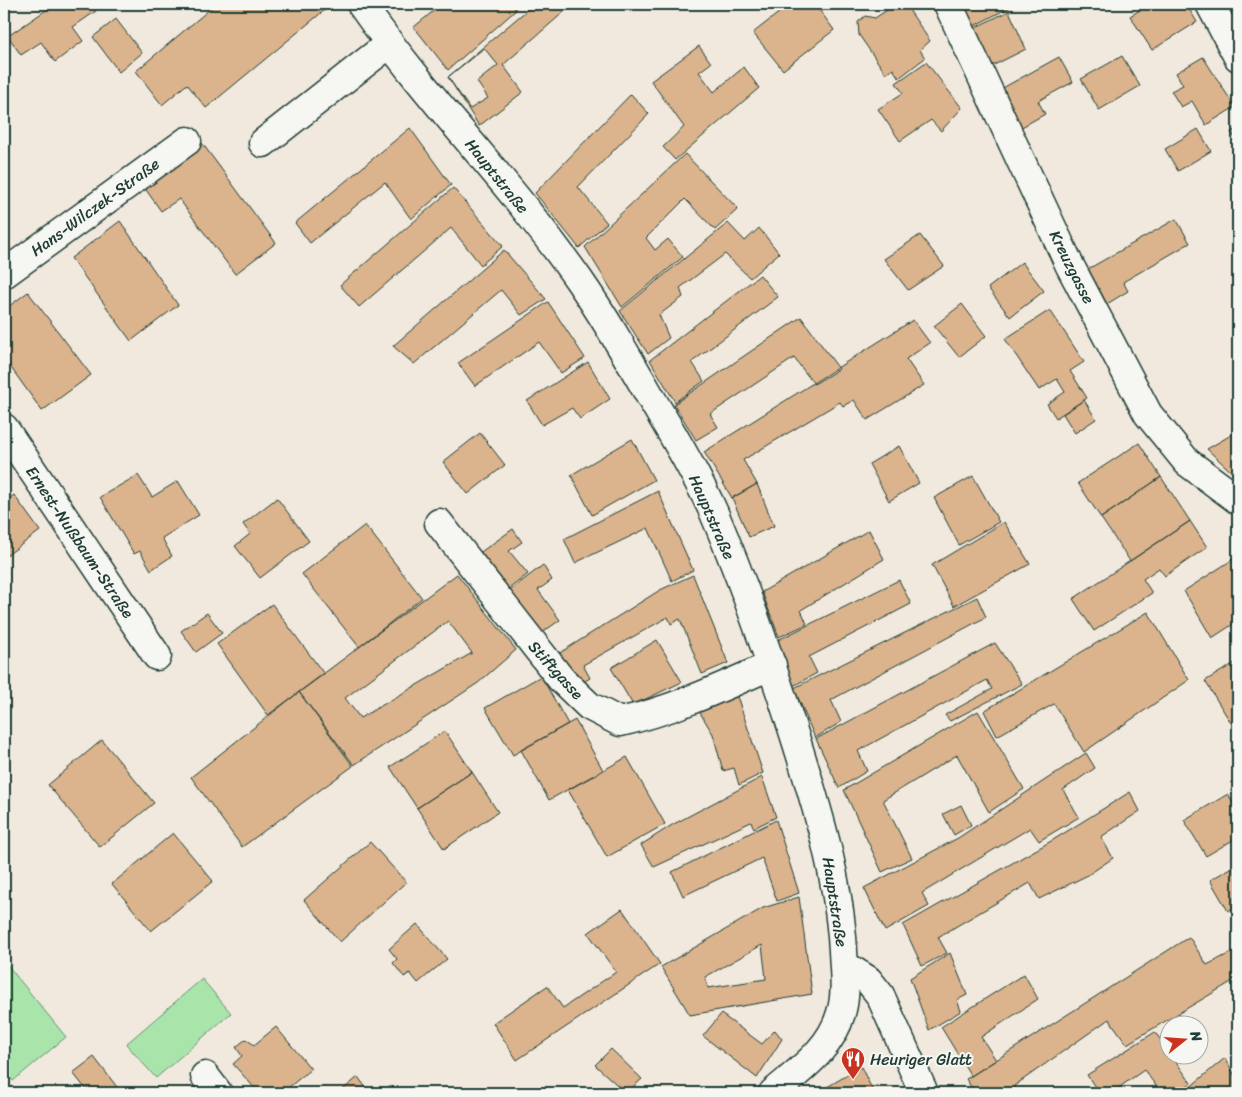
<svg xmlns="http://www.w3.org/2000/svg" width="1242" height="1097" font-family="Sriracha,sans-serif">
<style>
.green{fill:#a9e5ab;stroke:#649170}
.building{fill:#dbb38c;stroke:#1f3d34;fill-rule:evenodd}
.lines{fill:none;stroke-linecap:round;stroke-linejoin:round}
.minor-casing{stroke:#1f3d34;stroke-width:31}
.minor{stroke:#f6f6f2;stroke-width:28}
.labels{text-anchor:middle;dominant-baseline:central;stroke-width:4;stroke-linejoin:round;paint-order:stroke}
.street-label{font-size:16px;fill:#1f3d34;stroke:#f6f6f2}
.poi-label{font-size:16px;fill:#1f3d34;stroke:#f6f6f2;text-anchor:start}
</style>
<rect width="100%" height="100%" fill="#f1e9de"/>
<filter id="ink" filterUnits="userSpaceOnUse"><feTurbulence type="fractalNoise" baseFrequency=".02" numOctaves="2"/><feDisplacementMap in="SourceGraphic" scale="10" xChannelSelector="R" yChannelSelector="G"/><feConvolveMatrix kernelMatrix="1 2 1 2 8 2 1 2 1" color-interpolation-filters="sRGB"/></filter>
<g filter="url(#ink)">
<path class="green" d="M4,961L66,1037L13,1081L4,1071Z
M202,979L231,1013L156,1078L126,1044Z"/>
<path class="building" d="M55,4H91L96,11L73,27L83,41L55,62L41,42L21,55L8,36Z
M216,4H332L206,108L187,84L162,105L136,71Z
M442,4H512L516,10L448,70L414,27Z
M534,4H573L503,65L523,92L479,126L448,77Z
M790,4H815L834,30L783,70L753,33Z
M896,4H905L930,41L920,50L925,58L899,78L893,69L886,74L859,35L858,22L865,16L875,18Z
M958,4H1016L970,28Z
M1150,4H1186L1197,22L1152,50L1130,16Z
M1009,11L1026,49L988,68L970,30Z
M116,19L142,53L119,72L93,37Z
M699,46L711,63L699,72L714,92L744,67L759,88L675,160L663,147L684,127L651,81Z
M484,48L498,65L477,82L488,98L470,109L448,77Z
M1122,56L1140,86L1099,110L1081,79Z
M1059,57L1073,82L1038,101L1045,114L1020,128L999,90Z
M1203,57L1235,107L1206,125L1192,101L1181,107L1171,91L1183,85L1176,73Z
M926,62L962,108L941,131L931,120L900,141L878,109L903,93L896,83Z
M631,94L649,114L578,187L607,223L579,248L535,193Z
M410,128L451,185L411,219L385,182L310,243L295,223Z
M1238,128V143L1231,132Z
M1198,129L1211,151L1178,171L1165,149Z
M202,143L276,243L235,274L179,199L161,211L144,187Z
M685,154L738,209L715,230L685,199L646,238L655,250L668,239L683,257L622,307L585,247Z
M453,188L503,246L481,265L451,228L359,307L340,285Z
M1176,219L1190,243L1123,282L1128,291L1107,304L1088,269Z
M120,221L178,305L131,341L71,258Z
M728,223L745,241L759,228L779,253L750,278L725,254L680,288L683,297L659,315L669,338L648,354L620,311Z
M920,235L944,266L908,290L884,259Z
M504,250L546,299L521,315L501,290L414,364L393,346Z
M1022,262L1044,291L1010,317L988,288Z
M760,275L778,297L692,362L704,381L675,402L650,360Z
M28,292L91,375L42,411L4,358V310Z
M548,302L585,358L561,373L539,342L475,386L458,363Z
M962,304L986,336L959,357L934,326Z
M1050,310L1084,362L1070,371L1087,398L1056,418L1047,404L1065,392L1057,379L1039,390L1005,339Z
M801,317L839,369L814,384L794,358L710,414L718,427L696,440L674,404Z
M913,320L930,343L906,359L924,385L867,420L854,400L843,406L840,402L743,460L757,484L732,498L704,452Z
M588,362L610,399L580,419L572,408L542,425L527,401Z
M1084,400L1096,419L1075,433L1063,414Z
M1238,431V478L1207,449Z
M480,433L505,465L468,494L443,462Z
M632,439L654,480L592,515L571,475Z
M1139,443L1161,477L1101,518L1078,483Z
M899,446L919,483L889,501L869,464Z
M138,475L152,497L178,481L199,515L162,538L172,556L151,570L140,551L134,554L100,497Z
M973,476L999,522L959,545L934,498Z
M1161,477L1190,521L1130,561L1101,518Z
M757,484L774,526L749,537L732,498Z
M658,491L693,570L672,581L648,528L575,563L564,539Z
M14,495L40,531L6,556L4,554V502Z
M277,498L309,541L260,578L235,546L250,534L243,524Z
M1190,521L1207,547L1165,576L1159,568L1143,579L1152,593L1094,631L1073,599Z
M1004,522L1030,564L954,606L932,565Z
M365,525L422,598L359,647L302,574Z
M513,529L522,542L509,551L528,574L501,595L471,559Z
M869,530L884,559L801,610L807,624L779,637L762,592Z
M1238,556V621L1212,638L1184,591Z
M543,565L552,580L538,590L560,620L536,637L504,595Z
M457,574L516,650L478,683L354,765L299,692ZM448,621L472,653L360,718L345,698Z
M693,575L728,663L702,674L680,619L671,624L668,617L583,665L590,678L579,685L555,656L660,590Z
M899,580L911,604L809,657L817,673L793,686L776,641Z
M977,597L986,617L831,700L841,722L815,738L794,688Z
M272,604L324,674L268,715L217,644Z
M1148,612L1189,680L1084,752L1054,704L997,736L984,711Z
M207,613L222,633L196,652L181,631Z
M657,640L682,682L633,705L611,668Z
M995,643L1022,684L950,721L945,715L992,689L987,680L858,751L867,771L839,788L816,739Z
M1238,661V719L1231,723L1205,681Z
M541,676L568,724L513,755L485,708Z
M299,692L353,766L242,847L191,777Z
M737,696L763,773L739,785L734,768L723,771L713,734L699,711Z
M978,711L1024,789L989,812L957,755L883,800L912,858L882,872L844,790Z
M575,720L603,770L549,800L521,750Z
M445,731L472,772L417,808L390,767Z
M102,740L154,803L100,847L48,785Z
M1086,753L1095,768L1063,790L1079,817L1039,841L1030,828L922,893L929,906L885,931L864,888L958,838Z
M627,757L665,824L607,857L568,790Z
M472,772L498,812L444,849L417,808Z
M762,777L776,817L754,828L751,822L654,867L641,845L672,825Z
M1130,792L1140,811L1101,837L1113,858L1088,875L1039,899L1030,883L938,937L947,953L922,966L903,925L1053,840Z
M1228,794L1238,811V837L1206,856L1184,820Z
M961,805L971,825L954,835L943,814Z
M776,820L799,893L777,901L762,858L683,896L672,872Z
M173,833L213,881L151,931L112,884Z
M370,842L406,882L340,942L304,900Z
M1238,864V905L1228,911L1210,880Z
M799,897L812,994L690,1015L661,967L763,908ZM762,945L766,979L708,988L705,977Z
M622,909L660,964L517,1060L493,1023L547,986L563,1008L616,972L588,933Z
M417,924L447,959L418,983L410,973L404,977L393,963L397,959L389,949Z
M1189,937L1207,965L1238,949V978L1127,1044L1109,1019L1014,1086L1019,1093H975L966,1079L971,1076Z
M950,953L967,995L957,1000L961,1011L929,1030L910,978Z
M1024,974L1038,999L981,1037L996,1060L971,1076L941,1027Z
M721,1014L762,1044L775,1030L782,1039L757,1078L703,1036Z
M276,1027L311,1069L282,1093H259L233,1064L242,1056L236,1047L246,1039L254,1045Z
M1155,1032L1191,1083L1176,1093H1157L1160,1091L1144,1070L1111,1093H1099L1087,1075Z
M611,1049L642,1079L626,1093L595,1065Z
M94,1057L117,1087L111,1093H89L73,1073Z
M1225,1058L1238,1081V1093H1183Z
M861,1067L874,1093H817Z
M358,1077L370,1093H339Z"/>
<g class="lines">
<g class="minor-casing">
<path id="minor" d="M361,4C428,100 511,183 579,280C606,319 630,361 654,403C675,438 697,475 714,513C745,586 771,662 795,737C817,807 839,878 843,951C844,971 847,994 841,1013C831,1049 800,1070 773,1093
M948,4L1070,266L1148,414L1187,462L1238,500
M1210,4L1238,57
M263,143L389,44
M4,274L187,141
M4,428L157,656
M439,523L561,679L589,706L620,722C674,710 722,687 772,665
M844,965L868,980L880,995L924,1093
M205,1076L218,1093"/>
</g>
<use href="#minor" class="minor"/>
</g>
</g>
<defs>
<g id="restaurant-pin" transform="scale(1.25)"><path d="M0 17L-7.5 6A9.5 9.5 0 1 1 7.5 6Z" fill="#c8321e" stroke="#f6f6f2"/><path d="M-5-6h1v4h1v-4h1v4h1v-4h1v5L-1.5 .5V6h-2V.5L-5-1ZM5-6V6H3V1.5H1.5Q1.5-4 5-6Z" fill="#fff"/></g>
</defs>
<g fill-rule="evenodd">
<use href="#restaurant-pin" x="853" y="1059"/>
</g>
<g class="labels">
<g class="street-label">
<text transform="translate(497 176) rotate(51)">Hauptstraße</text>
<text transform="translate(95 207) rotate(-36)">Hans-Wilczek-Straße</text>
<text transform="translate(1072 267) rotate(63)">Kreuzgasse</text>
<text transform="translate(712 517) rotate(66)">Hauptstraße</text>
<text transform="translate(80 542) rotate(56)">Ernest-Nußbaum-Straße</text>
<text transform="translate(556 670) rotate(48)">Stiftgasse</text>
<text transform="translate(835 902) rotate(81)">Hauptstraße</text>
</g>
<g class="poi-label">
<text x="870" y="1059">Heuriger Glatt</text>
</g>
</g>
<rect width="1242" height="1097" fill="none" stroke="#f6f6f2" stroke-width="20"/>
<rect x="10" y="10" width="1222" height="1077" fill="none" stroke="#1f3d34" stroke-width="2" filter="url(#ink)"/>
<g transform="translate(1184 1040) rotate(73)"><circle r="24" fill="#f6f6f2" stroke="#a0aca6"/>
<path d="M0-4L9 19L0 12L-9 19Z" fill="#c8321e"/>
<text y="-8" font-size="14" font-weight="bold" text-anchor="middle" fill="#1f3d34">N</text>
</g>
</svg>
